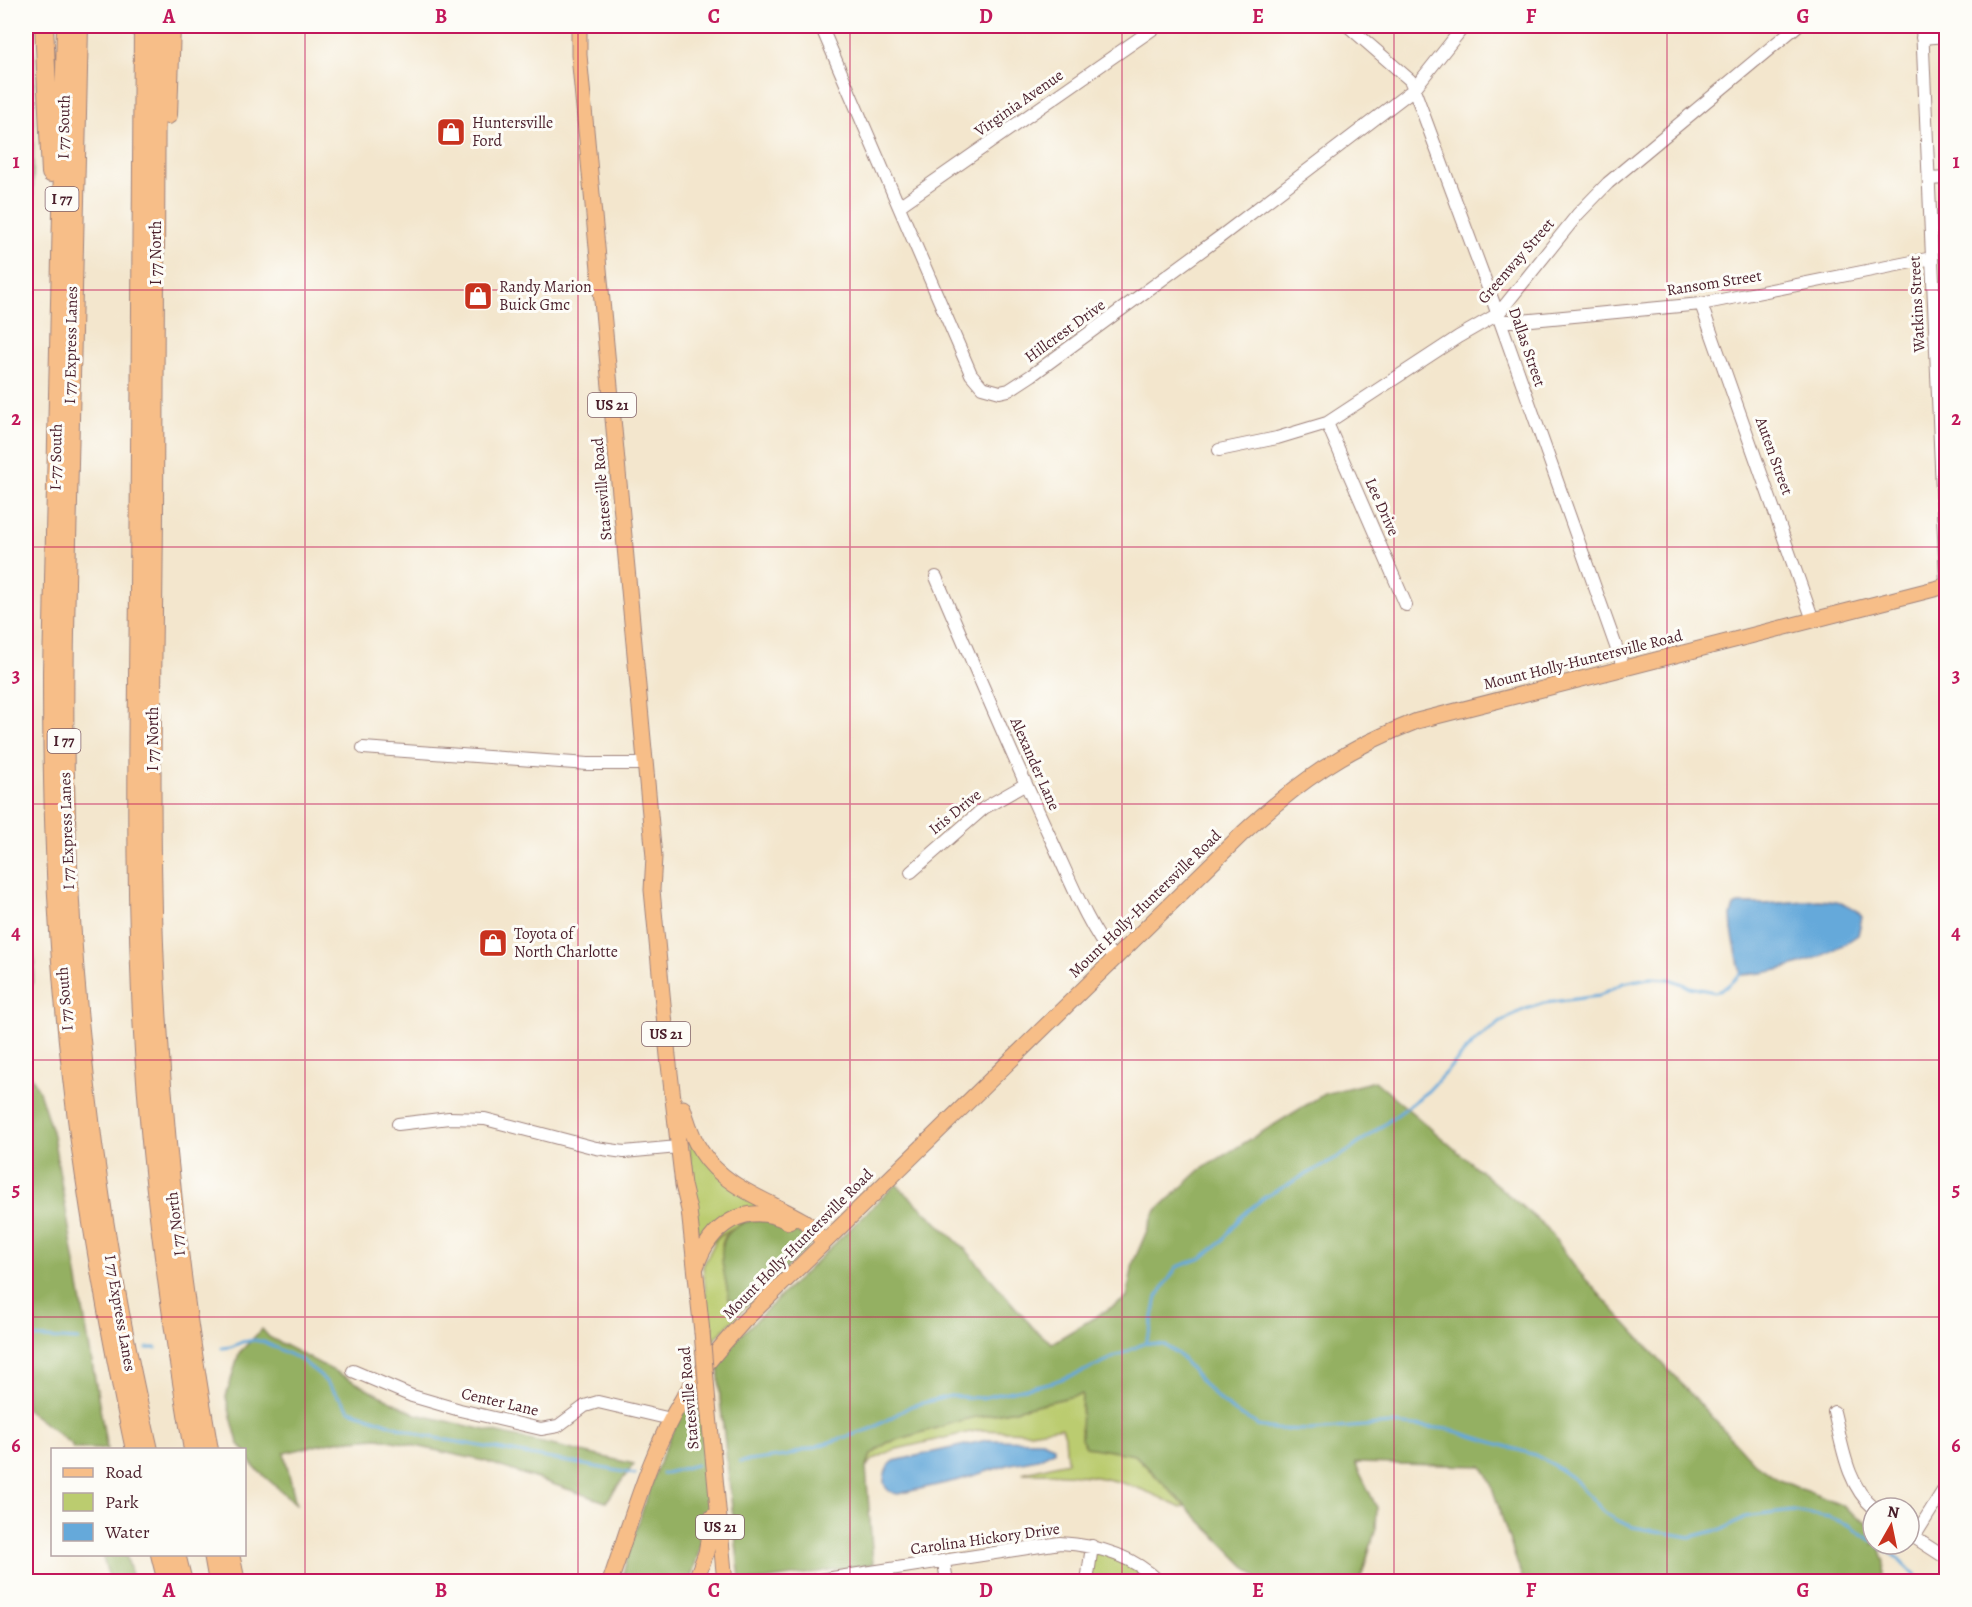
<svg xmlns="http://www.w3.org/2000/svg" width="1972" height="1607" font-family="Alegreya,serif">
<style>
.green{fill:#bbcc6f;stroke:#82764d;stroke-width:1.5}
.forest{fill:#94b062;stroke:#6f6846;stroke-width:1.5}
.water{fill:#65a9da;stroke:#586482;stroke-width:1.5}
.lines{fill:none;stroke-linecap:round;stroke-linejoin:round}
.stream{stroke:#65a9da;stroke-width:3}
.minor-casing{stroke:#9e827c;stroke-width:14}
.major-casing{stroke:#9e827c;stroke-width:17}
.highway-casing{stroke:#9e827c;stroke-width:20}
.minor{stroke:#fff;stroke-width:12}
.major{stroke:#f7be88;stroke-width:15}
.highway{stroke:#f7be88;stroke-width:18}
.major-bridge-casing{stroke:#9e827c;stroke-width:17;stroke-linecap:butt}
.major-bridge{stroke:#f7be88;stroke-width:15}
.grid{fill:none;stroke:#c2185b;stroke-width:1.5;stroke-opacity:0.55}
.labels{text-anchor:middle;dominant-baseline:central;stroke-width:6;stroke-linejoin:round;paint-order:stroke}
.shield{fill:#fdfcf7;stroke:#806168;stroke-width:1.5}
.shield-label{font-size:15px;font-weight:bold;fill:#4a1f2b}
.street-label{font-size:16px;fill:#4a1f2b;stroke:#fdfcf7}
.poi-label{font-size:16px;fill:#4a1f2b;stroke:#fdfcf7;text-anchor:start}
.neatline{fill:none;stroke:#c2185b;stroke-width:2}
.grid-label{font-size:20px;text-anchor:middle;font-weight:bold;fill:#c2185b}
</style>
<rect width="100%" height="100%" fill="#fdfcf7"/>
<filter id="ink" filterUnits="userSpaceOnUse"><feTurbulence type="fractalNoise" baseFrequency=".0167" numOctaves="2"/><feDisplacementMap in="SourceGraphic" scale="12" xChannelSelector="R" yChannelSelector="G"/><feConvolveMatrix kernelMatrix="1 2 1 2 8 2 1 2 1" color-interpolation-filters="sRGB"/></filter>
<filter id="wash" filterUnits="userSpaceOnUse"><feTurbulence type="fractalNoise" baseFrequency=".008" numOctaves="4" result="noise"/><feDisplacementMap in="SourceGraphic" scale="24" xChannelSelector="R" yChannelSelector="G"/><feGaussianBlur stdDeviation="1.35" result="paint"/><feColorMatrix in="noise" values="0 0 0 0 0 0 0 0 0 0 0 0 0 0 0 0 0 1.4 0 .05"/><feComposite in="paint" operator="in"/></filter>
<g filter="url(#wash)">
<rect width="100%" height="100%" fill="#f3e6cd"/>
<path class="green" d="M687,1128L695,1148L782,1214L759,1211L699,1250Z
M744,1222L726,1235L722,1243L729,1300L748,1305L713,1341L707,1311L703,1266L718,1236Z
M1082,1394L1081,1409L1086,1446L1135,1455L1185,1506L1181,1508C1122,1476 1088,1473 1022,1473L1067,1462L1065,1436L1062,1427L1030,1432L981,1430L961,1434L893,1450L874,1459L866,1467L871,1455L887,1443L966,1419L1015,1410Z
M1092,1546L1160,1582H1087Z"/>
<path class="forest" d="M26,26H28L34,57L33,204L28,284L29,380L26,446Z
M26,891L32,947L35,964L26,1020Z
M26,1057L28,1069L39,1091L53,1135L107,1449H73L71,1444L26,1409Z
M1375,1081L1547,1228L1580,1273L1751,1460L1779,1480L1841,1505L1873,1528V1544H1879L1885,1562L1883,1581L1653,1582L1638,1579H1605L1604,1582L1523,1581L1488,1475L1482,1466L1355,1463L1377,1508L1376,1528L1360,1581H1260L1135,1455L1086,1447L1081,1438L1082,1394L1015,1410L966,1419L887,1443L871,1455L866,1467L873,1564L758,1581H745L740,1579L720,1399L718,1357L896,1184L967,1251L1036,1331L1052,1343L1127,1298L1133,1263L1155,1212L1200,1170L1324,1094Z
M757,1219C779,1222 796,1228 812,1243L748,1305L729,1300C723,1261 707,1230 757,1219Z
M262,1329L269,1337L416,1414L634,1464L606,1502L484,1461L379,1438L336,1441L284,1453L296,1504L255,1468L244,1450L238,1443L226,1397L239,1353Z
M698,1395L699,1414L703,1418L707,1426L708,1522L690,1581L620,1582C634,1539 666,1419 698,1395Z
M102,1555H126L134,1581H110Z"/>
<path class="water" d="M1819,900C1837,902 1851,902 1862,917L1858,935C1825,959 1782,973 1741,975L1732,930L1731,915L1734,906L1738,904H1764Z
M987,1440L1042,1441L1054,1446V1451L1038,1459L1011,1464L959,1480L898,1494C878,1492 882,1469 894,1461Z"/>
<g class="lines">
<path class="stream" d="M26,1337L78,1340
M1145,1343L1150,1332L1157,1297L1177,1267L1202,1258L1223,1240L1242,1215L1265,1197L1347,1152L1405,1109L1428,1091L1476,1040L1501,1022L1520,1011L1544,1003L1598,996L1623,983L1649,978L1670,979L1690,987L1715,992L1726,987L1743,972
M147,1348H156
M222,1348L231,1347L242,1342L254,1340L264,1342L301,1360L320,1375L350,1410L424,1436L635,1474
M740,1462L786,1456L871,1429L911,1406L950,1396L981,1398L1053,1382L1084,1371L1145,1343L1164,1345L1178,1354L1210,1391L1233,1411L1255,1423L1257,1426L1275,1429L1311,1430L1392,1424L1448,1429L1535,1455L1552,1464L1575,1480L1606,1514L1616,1520L1633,1527L1690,1537L1718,1530L1720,1531L1745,1517L1793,1511L1829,1517L1849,1525L1873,1541
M662,1474L696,1465
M1877,1544L1899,1559L1922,1582"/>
</g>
</g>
<g filter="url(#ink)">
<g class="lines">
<g class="minor-casing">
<path id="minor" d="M821,26L971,374L982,387L1000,392L1009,390L1032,375L1220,237L1414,89L1464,26
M1348,26L1410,80L1414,89L1494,304L1624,669
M1922,26L1946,582
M1922,38L1946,36
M1929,179L1946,178
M899,206L1157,26
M1701,304L1813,620
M1500,321H1521L1701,304L1932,258
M1327,423L1406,605
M1219,450L1277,438L1327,423L1458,337L1498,314L1578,214L1608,183L1797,26
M936,577C973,664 1010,751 1050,837C1070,879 1086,923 1114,959
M363,748L588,764H646
M911,872L984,808L1026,784
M398,1124L449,1118L485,1119L596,1148L624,1152L678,1147
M353,1371L412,1396L460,1410L541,1429L558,1426L585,1406L598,1402L671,1419
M1834,1412C1842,1444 1847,1486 1874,1508
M1909,1534L1946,1558
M1914,1537L1946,1486
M944,1562L947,1582
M806,1582L1060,1543C1097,1545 1132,1555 1160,1582
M1087,1582L1092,1546"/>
</g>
<g class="major-casing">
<path id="major" d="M579,26V55L654,857L652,890L668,1056L683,1185L689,1210L702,1332
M683,1108C688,1123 692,1138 701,1151C724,1188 768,1200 804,1221L812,1227L824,1243
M696,1267C710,1225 745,1200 789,1222
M708,1404L725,1582
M610,1582C631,1522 650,1451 683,1398C700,1370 721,1346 743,1322L1243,833C1298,782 1346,748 1417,721L1946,586
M695,1582L706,1553L712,1517"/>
</g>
<g class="highway-casing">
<path id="highway" d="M44,26L51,173
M66,26L52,672C52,768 54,865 61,961C73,1126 100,1289 135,1450
M79,26C75,172 72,318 69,464C66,581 62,699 66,816C73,1029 100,1242 149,1450
M143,26C141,214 140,403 139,592C137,759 134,927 147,1094C156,1213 173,1331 193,1450
M156,26C154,188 156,351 154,513C153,657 149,800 154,944C160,1113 179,1282 209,1450
M168,115L171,26
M160,1554L167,1582
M176,1554L183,1582
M213,1554L218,1582
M230,1554L236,1582"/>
</g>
<use href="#minor" class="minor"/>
<use href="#major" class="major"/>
<use href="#highway" class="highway"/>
<g class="major-bridge-casing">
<path id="major-bridge" d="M702,1332L708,1404"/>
</g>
<use href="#major-bridge" class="major-bridge"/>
</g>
</g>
<path class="grid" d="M305,26V1582M578,26V1582M850,26V1582M1122,26V1582M1394,26V1582M1667,26V1582M26,290H1946M26,547H1946M26,804H1946M26,1060H1946M26,1317H1946"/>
<defs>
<g id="shop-square" transform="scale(1.5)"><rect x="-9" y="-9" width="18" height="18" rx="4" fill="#c8321e" stroke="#fdfcf7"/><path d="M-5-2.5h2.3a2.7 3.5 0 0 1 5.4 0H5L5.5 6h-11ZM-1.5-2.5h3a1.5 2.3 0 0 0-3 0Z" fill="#fff"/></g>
</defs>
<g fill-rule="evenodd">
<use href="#shop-square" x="451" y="132"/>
<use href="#shop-square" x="478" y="296"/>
<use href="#shop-square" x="493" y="943"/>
</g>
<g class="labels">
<g class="shield">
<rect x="45.5" y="187" width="33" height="24" rx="4.5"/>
<rect x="588" y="393" width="48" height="24" rx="4.5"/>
<rect x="47.5" y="729" width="33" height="24" rx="4.5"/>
<rect x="642" y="1022" width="48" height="24" rx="4.5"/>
<rect x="696" y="1515" width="48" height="24" rx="4.5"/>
</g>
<g class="shield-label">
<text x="62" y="199">I 77</text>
<text x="612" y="405">US 21</text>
<text x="64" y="741">I 77</text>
<text x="666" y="1034">US 21</text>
<text x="720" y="1527">US 21</text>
</g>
<g class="street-label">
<text transform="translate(1019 103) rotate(-35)">Virginia Avenue</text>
<text transform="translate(64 127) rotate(-89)">I 77 South</text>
<text transform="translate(156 253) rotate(-90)">I 77 North</text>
<text transform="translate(1516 261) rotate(-49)">Greenway Street</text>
<text transform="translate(1714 283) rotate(-9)">Ransom Street</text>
<text transform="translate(1917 304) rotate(-93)">Watkins Street</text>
<text transform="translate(1065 331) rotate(-36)">Hillcrest Drive</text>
<text transform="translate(71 345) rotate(-89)">I 77 Express Lanes</text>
<text transform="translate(1527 347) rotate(71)">Dallas Street</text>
<text transform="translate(1774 456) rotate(70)">Auten Street</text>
<text transform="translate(56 457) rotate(-89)">I-77 South</text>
<text transform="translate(602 489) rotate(-95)">Statesville Road</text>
<text transform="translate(1382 507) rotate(66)">Lee Drive</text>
<text transform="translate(1583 660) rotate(-14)">Mount Holly-Huntersville Road</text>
<text transform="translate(153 739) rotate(-90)">I 77 North</text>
<text transform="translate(1035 764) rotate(66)">Alexander Lane</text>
<text transform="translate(955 812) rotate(-39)">Iris Drive</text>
<text transform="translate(67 831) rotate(-92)">I 77 Express Lanes</text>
<text transform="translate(1145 904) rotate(-44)">Mount Holly-Huntersville Road</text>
<text transform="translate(65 999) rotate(-95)">I 77 South</text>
<text transform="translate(176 1224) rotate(-97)">I 77 North</text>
<text transform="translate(798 1244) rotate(-45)">Mount Holly-Huntersville Road</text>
<text transform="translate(120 1313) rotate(80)">I 77 Express Lanes</text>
<text transform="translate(689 1398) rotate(-95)">Statesville Road</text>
<text transform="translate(500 1402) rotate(13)">Center Lane</text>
<text transform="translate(985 1539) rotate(-8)">Carolina Hickory Drive</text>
</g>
<g class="poi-label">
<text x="472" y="123">Huntersville<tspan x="472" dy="18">Ford</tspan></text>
<text x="499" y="287">Randy Marion<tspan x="499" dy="18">Buick Gmc</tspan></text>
<text x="514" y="934">Toyota of<tspan x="514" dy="18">North Charlotte</tspan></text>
</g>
</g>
<rect width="1972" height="1607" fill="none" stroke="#fdfcf7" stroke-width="66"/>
<rect x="51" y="1448" width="195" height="108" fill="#fdfcf7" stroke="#b5a4a5" stroke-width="1.5"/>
<rect x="63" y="1468" width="30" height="9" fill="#f7be88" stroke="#b5a4a5" stroke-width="1.5"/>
<text x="105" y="1478" font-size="18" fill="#4a1f2b">Road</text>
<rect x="63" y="1493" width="30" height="18" fill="#bbcc6f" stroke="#b5a4a5" stroke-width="1.5"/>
<text x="105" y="1508" font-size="18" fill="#4a1f2b">Park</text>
<rect x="63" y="1523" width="30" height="18" fill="#65a9da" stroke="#b5a4a5" stroke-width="1.5"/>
<text x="105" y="1538" font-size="18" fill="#4a1f2b">Water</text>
<g transform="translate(1891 1526) rotate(9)"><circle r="28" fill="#fdfcf7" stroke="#b5a4a5" stroke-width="1.5"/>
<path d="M0-4.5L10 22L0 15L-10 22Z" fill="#c8321e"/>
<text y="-9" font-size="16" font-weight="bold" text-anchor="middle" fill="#4a1f2b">N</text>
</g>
<rect x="33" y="33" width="1906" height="1541" class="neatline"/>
<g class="grid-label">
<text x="169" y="23">A</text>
<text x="441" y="23">B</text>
<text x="714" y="23">C</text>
<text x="986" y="23">D</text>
<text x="1258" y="23">E</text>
<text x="1531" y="23">F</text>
<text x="1803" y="23">G</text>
<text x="16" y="168">1</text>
<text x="1956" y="168">1</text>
<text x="16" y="425">2</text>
<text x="1956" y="425">2</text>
<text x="16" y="682">3</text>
<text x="1956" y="682">3</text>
<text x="16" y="939">4</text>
<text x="1956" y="939">4</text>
<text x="16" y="1196">5</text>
<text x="1956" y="1196">5</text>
<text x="16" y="1452">6</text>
<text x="1956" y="1452">6</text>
<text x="169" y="1597">A</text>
<text x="441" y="1597">B</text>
<text x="714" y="1597">C</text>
<text x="986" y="1597">D</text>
<text x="1258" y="1597">E</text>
<text x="1531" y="1597">F</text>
<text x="1803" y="1597">G</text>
</g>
</svg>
